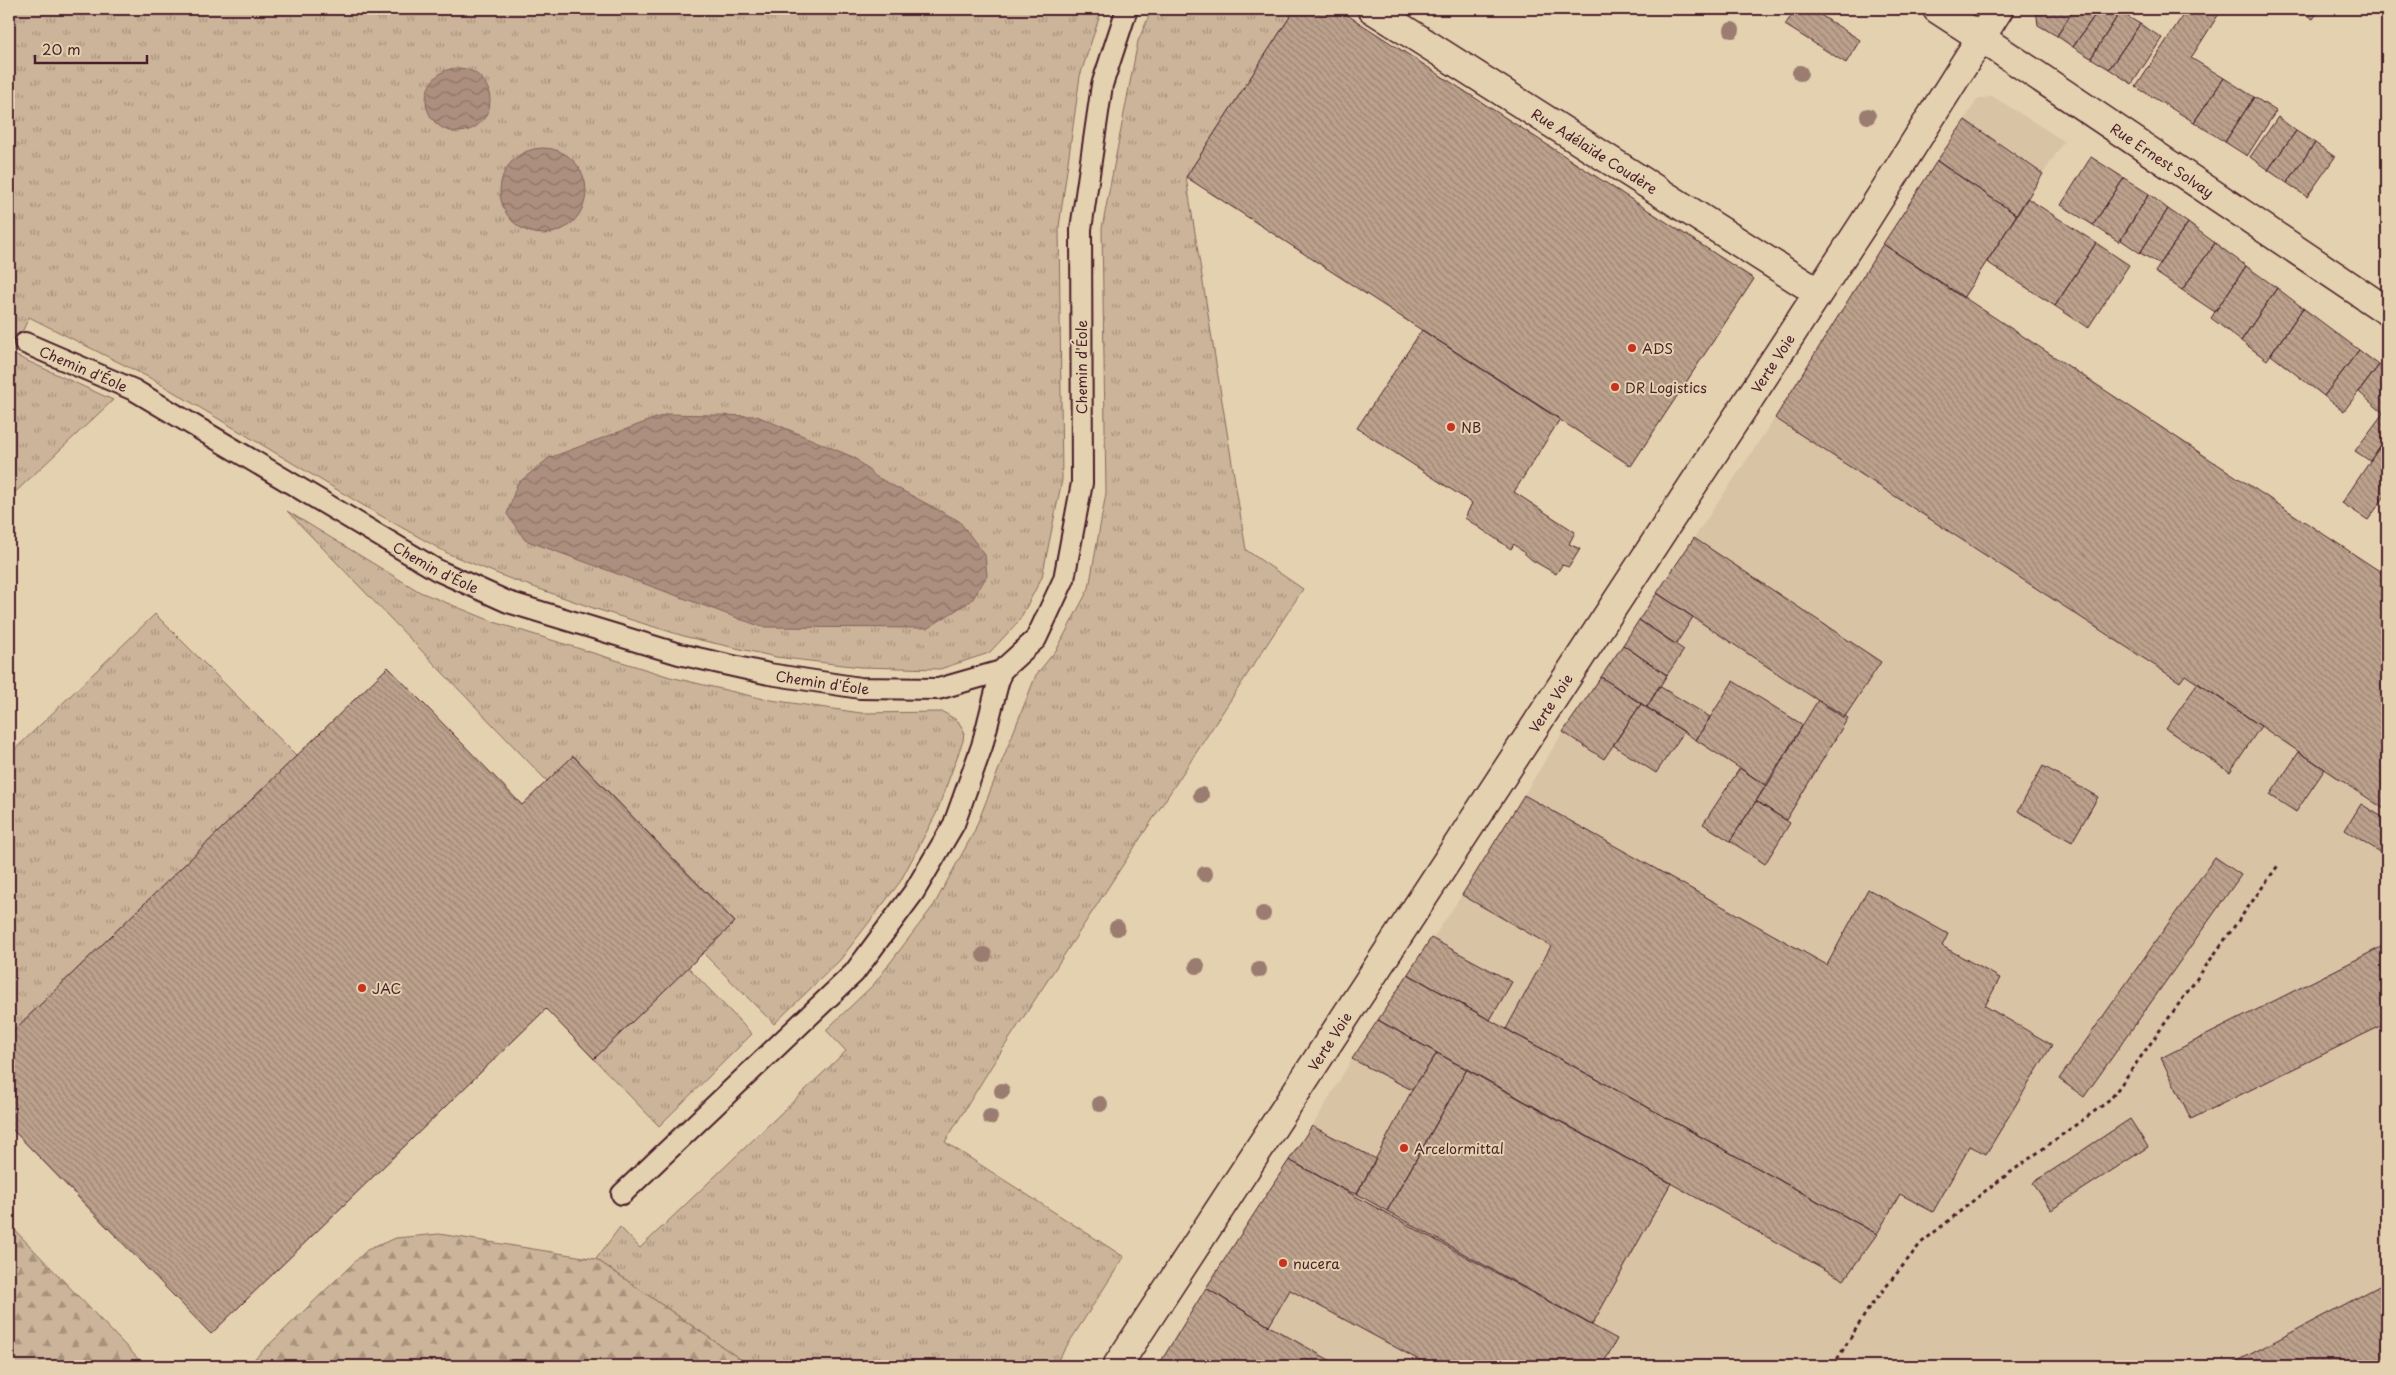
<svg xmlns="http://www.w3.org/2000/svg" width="2396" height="1375" font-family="'Playpen Sans',sans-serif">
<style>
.built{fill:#d8c3a5}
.grass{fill:url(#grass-tufts);stroke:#8a6a62}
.forest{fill:url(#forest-firs);stroke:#8a6a62}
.water{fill:url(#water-waves);stroke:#85625d}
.building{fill:url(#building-back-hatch);stroke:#4a1f2b}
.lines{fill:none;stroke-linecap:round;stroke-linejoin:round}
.service-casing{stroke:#4a1f2b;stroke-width:24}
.minor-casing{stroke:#4a1f2b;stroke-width:31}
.tertiary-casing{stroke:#4a1f2b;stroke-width:31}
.path{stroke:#4a1f2b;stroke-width:3;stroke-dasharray:4 4;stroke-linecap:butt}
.service{stroke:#e4d1af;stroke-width:20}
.minor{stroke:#e4d1af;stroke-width:28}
.tertiary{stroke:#e4d1af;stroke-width:28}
.tree{fill:#9a7b70}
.poi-dot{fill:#c8321e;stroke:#e4d1af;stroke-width:2}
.labels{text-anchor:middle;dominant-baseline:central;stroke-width:4;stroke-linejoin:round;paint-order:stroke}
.street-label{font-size:14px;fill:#4a1f2b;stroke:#e4d1af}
.poi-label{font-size:14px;fill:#4a1f2b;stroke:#e4d1af;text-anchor:start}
</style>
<defs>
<pattern id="grass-tufts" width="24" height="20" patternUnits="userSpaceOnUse" patternTransform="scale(1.25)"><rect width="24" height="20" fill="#cbb499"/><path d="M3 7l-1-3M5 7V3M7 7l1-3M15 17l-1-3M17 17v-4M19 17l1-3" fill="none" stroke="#a7927d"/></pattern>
<pattern id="forest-firs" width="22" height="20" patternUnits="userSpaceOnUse" patternTransform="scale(1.25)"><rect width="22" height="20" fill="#cbb499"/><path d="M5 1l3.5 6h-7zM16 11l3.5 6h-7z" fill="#a7927d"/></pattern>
<pattern id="water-waves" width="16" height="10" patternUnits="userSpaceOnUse" patternTransform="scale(1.25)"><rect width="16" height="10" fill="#ac8f7e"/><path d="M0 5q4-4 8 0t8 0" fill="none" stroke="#8e7467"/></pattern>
<pattern id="building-back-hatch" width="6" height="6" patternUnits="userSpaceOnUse" patternTransform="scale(1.25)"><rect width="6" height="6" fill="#bca28d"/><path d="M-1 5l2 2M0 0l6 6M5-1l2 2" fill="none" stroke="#9b8373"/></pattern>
</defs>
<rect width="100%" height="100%" fill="#e4d1af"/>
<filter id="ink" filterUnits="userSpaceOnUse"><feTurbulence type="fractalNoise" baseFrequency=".02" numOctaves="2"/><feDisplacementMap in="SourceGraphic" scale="10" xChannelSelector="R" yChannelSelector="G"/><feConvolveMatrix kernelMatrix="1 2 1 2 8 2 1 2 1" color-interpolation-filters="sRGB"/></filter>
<g filter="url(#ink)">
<path class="built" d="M1992,96L2064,141L1964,298L2387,576V1366H1158L1206,1288L1313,1125L1352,1059L1462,895L1563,732L1775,418L1977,100Z"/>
<path class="grass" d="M9,9H1102L1080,76L1059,227L1062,480L1042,577L1019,621L989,653L940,669L860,667L776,657L687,637L596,609L508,578L449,554L376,513L152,379L29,317L12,354L113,400L9,498Z
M1152,9H1295L1186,177L1246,550L1303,589L991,1067L945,1142L1124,1257L1054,1366H750L596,1259L620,1227L640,1248L846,1051L826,1030L874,984L934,905L974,832L1036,675L1057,649L1089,588L1106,493L1102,228L1138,41Z
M287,511L420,592L494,622L670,677L764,699L861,713L943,712L958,721L964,731L963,741L936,814L900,882L840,960L774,1024L703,953L735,922L574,756L547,781Z
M155,614L297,756L9,1035V755Z
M688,967L752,1034L659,1126L594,1059Z"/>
<path class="forest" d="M9,1224L145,1366H9Z
M439,1234L596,1259L750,1366H247L367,1250L396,1238Z"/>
<path class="water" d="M426 100a32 32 0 1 1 64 0a32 32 0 1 1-64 0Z
M500 191a43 43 0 1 1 86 0a43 43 0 1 1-86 0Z
M667,414L757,416L855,458L875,476L959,521L985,555L987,576L972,600L928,628L762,627L525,540L507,514L517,484L549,458Z"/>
<path class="building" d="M1295,9H1338L1754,279L1631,466L1186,177Z
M1796,9H1811L1860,40L1846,63L1785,25Z
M2036,9H2074L2057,36L2038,25Z
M2074,9H2099L2073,47L2057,36Z
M2099,9H2115L2120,12L2091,58L2073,47Z
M2187,9H2222L2191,58L2224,78L2194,122L2136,87Z
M2296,9H2320L2313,19Z
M2120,12L2140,24L2109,69L2091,58Z
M2140,24L2162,38L2132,84L2109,69Z
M2224,78L2254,97L2225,142L2194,122Z
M2254,97L2276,111L2247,156L2225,142Z
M2278,117L2296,131L2268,170L2250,157Z
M1965,120L2043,174L2017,215L1937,161Z
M2296,131L2315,143L2287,183L2268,170Z
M2315,143L2335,157L2307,197L2287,183Z
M2091,157L2124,178L2093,225L2061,205Z
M1937,161L2017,215L1963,298L1883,244Z
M2124,178L2149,194L2119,242L2093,225Z
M2149,194L2168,209L2140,253L2121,240Z
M2027,198L2096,243L2055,306L1987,262Z
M2168,209L2188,223L2160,264L2140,253Z
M2188,223L2215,243L2182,290L2155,272Z
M2096,243L2129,265L2088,328L2055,306Z
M2215,243L2246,266L2215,312L2182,290Z
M1883,244L2387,576V811L2185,675L2180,682L1775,418Z
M2246,266L2277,288L2241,341L2211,318Z
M2277,288L2303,308L2267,360L2241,341Z
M2303,308L2359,350L2324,396L2271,355Z
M1422,330L1560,419L1514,492L1575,532L1569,544L1580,549L1569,567L1562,565L1556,574L1532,560L1514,544L1511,549L1465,518L1472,503L1357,428Z
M2359,350L2379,365L2344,411L2324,396Z
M2379,365L2387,373V408L2383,413L2359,392Z
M2387,408V436L2370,461L2355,451Z
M2387,436V493L2368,520L2342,503Z
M1694,538L1881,662L1844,718L1657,593Z
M1657,593L1693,617L1676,644L1639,620Z
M1639,620L1684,650L1667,675L1623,645Z
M1623,645L1667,675L1647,707L1601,677Z
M388,667L522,805L573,756L735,922L594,1059L546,1009L211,1334L9,1126V1035Z
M1601,677L1641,704L1604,759L1563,732Z
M1733,681L1803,725L1767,786L1696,740Z
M2198,683L2261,726L2230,772L2166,729Z
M1659,686L1710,717L1696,740L1647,707Z
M1818,700L1848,718L1786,820L1756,801Z
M1641,704L1684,732L1656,773L1613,745Z
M2299,752L2325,769L2296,812L2270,795Z
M2043,766L2098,797L2072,842L2018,811Z
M1740,768L1766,786L1730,841L1703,824Z
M1524,795L1827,965L1868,889L1948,934L1942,946L2000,978L1985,1006L2052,1045L1986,1154L1970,1146L1933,1212L1900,1194L1877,1234L1506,1029L1551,946L1462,895Z
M1756,801L1790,823L1765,864L1730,841Z
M2361,804L2387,820V844L2382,853L2345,830Z
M2215,857L2241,875L2084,1097L2059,1079Z
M1431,938L1512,982L1490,1020L1408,974Z
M2387,944V1023L2191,1119L2161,1058Z
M1408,974L1506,1029L1877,1234L1844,1280L1378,1020Z
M1378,1020L1437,1053L1412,1090L1352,1059Z
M1437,1053L1467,1069L1387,1211L1357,1194L1412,1090Z
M1467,1069L1671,1183L1592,1325L1387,1211Z
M2130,1119L2148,1147L2051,1210L2033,1183Z
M1312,1126L1376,1159L1357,1194L1347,1191L1289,1160Z
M1289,1160L1617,1339L1602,1366H1430L1290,1290L1269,1326L1206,1288Z
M2387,1282V1366H2228Z
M1206,1288L1269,1326L1340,1366H1158Z"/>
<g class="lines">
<g class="service-casing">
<g id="service">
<path id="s1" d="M25,343L134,390L437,570L508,602L679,654L769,674L860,688L938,689L1001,671L1036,639L1064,579L1082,483L1081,229L1102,85L1127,9"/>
<path d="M622,1194L854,973L914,892L954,824L982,746L1001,671"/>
</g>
</g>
<g class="minor-casing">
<g id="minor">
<path id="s2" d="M1372,9L1817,292"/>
<path d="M1937,9L1980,37"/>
<path id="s3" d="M1117,1366L1864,223L1999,9"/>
</g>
</g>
<g class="tertiary-casing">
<g id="tertiary">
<path id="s4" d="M1980,37L2387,311"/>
</g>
</g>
<path class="path" d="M1833,1366L1869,1308L1921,1243L1989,1188L2110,1100L2279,864"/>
<use href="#service" class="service"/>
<use href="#minor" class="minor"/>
<use href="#tertiary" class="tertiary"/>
</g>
<g class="tree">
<circle cx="1732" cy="30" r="8"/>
<circle cx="1800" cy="73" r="8"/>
<circle cx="1868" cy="116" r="8"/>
<circle cx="1201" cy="795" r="8"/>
<circle cx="1205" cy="874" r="8"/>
<circle cx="1263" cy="914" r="8"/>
<circle cx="1117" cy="928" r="8"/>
<circle cx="984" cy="955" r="8"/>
<circle cx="1197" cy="966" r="8"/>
<circle cx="1259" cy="970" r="8"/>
<circle cx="1002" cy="1091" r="8"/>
<circle cx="1100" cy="1104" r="8"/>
<circle cx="990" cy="1117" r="8"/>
</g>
</g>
<g class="poi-dot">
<circle cx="1632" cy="348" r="5"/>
<circle cx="1615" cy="387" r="5"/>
<circle cx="1451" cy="427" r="5"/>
<circle cx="362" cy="988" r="5"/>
<circle cx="1404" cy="1148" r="5"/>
<circle cx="1283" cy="1263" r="5"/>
</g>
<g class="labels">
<g class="street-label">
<text stroke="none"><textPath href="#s2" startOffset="264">Rue Adélaïde Coudère</textPath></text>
<text stroke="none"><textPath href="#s4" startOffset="220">Rue Ernest Solvay</textPath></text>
<text stroke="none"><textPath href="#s3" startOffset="1198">Verte Voie</textPath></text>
<text transform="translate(1081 367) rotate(-90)">Chemin d'Éole</text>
<text stroke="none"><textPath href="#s1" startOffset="64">Chemin d'Éole</textPath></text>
<text stroke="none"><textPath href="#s1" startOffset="469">Chemin d'Éole</textPath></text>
<text stroke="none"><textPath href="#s1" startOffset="874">Chemin d'Éole</textPath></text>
<text stroke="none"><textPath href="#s3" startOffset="792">Verte Voie</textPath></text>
<text stroke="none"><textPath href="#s3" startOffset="388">Verte Voie</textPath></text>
</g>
<g class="poi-label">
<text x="1642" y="348">ADS</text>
<text x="1625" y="387">DR Logistics</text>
<text x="1461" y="427">NB</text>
<text x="372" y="988">JAC</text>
<text x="1414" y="1148">Arcelormittal</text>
<text x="1293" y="1263">nucera</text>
</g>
</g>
<rect width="2396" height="1375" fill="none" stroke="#e4d1af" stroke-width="30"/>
<rect x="15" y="15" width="2366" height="1345" fill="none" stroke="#4a1f2b" stroke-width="2" filter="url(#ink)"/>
<path d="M35 55v8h112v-8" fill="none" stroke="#4a1f2b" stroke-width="2.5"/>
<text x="42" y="55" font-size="15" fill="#4a1f2b" stroke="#e4d1af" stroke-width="4" paint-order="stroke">20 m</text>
</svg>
